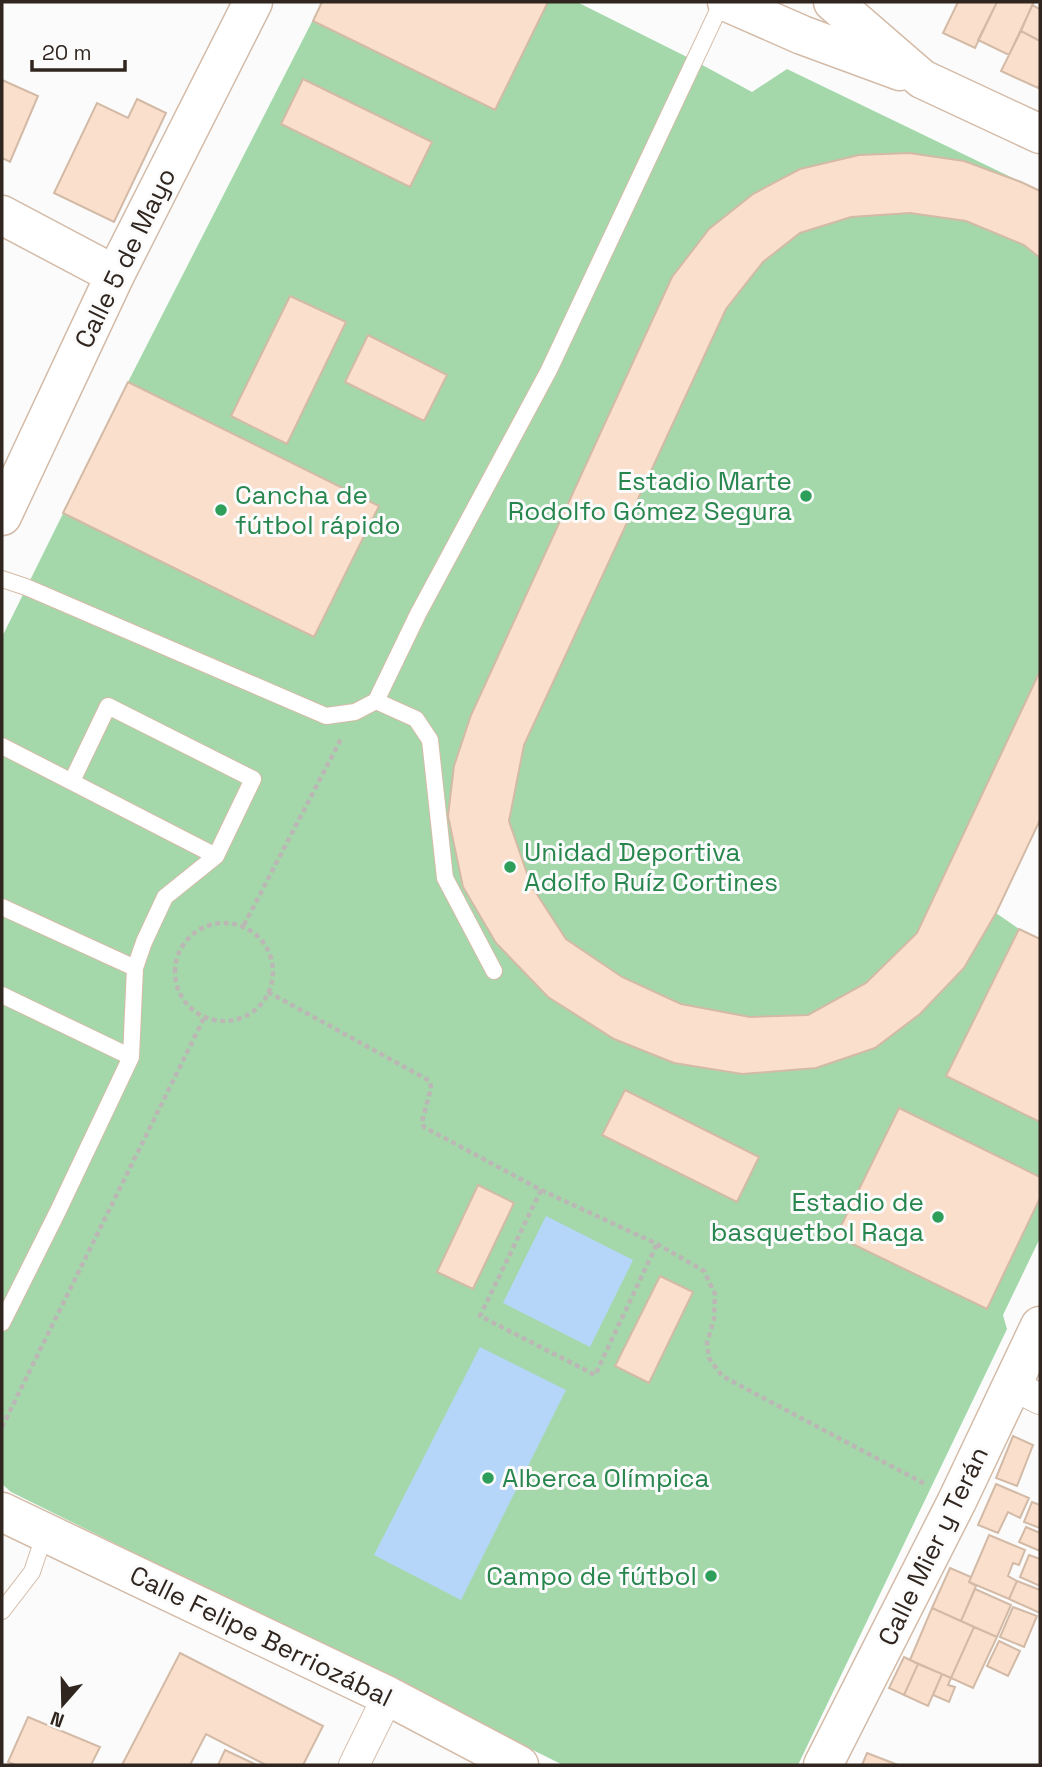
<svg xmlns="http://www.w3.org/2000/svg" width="1042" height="1767" font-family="'Space Grotesk',sans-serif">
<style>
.green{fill:#a4d8aa}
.water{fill:#b5d6f9}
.building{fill:#fae0cc;stroke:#d3baa6;stroke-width:2}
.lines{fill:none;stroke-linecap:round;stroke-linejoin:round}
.lane-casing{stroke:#d4bba7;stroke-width:18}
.street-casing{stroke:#d4bba7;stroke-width:32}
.secondary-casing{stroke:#d4bba7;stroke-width:41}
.path{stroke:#bbb7b5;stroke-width:4.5;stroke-dasharray:5 3.5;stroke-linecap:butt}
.lane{stroke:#fff;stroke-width:16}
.street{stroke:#fff;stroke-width:30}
.secondary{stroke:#fff;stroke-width:38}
.leisure-dot{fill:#2e9e5b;stroke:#fbfbfb;stroke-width:2.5}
.labels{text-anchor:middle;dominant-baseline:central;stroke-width:6;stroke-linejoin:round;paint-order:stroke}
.street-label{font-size:26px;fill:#30261f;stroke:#fbfbfb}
.leisure-label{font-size:26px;fill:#27864d;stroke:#fbfbfb;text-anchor:end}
</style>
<rect width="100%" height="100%" fill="#fbfbfb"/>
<path class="green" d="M322,2H577L695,61L752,92L787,69L1040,191V820L996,913L1019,929L1040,939V1238L1003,1315L1007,1329L798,1765H563L11,1492L2,1484V637L128,382Z"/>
<path class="water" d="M546,1216L633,1260L590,1347L503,1303Z
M480,1347L566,1390L461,1600L374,1555Z"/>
<path class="building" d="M322,2H548L495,110L313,21Z
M958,2H997L975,48L943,33Z
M997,2H1034L1009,55L978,40Z
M1032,5L1040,9V41L1021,31Z
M1021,31L1040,41V84L1038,88L1001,71Z
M303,79L432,142L410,187L281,124Z
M2,80L38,96L10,162L2,158Z
M137,99L166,113L114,222L54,193L97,103L128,118Z
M909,153L964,161L1021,182L1040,191V258L1024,245L966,221L910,213L851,217L800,233L763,262L726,309L524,745L509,821L531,885L566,939L622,977L681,1004L750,1017L808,1015L866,983L917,933L1040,671V820L996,913L964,968L920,1014L875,1048L816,1068L742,1074L674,1063L614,1039L548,997L496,943L463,887L448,816L454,766L471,715L672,277L709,229L753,194L800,169L859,155Z
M290,296L346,322L287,444L231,416Z
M368,335L447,375L424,421L345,382Z
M128,382L379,506L314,637L63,513Z
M1019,929L1040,939V1122L946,1076Z
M625,1090L759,1157L737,1202L602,1135Z
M899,1108L1040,1177V1198L987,1309L836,1236Z
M478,1185L514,1203L473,1289L437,1272Z
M660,1276L693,1292L649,1383L615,1366Z
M1013,1436L1033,1445L1017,1486L996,1478Z
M996,1484L1029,1498L1020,1518L1008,1512L998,1533L978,1525Z
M1032,1502L1040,1505V1528L1024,1522Z
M1026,1527L1040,1533V1551L1019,1542Z
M989,1535L1025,1550L1019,1565L1013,1563L1008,1576L1017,1581L1009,1599L969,1582Z
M1029,1555L1040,1559V1586L1020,1577Z
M950,1568L971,1577L969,1582L976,1586L961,1621L932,1608Z
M1017,1581L1040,1590V1613L1009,1599Z
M975,1589L1011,1605L997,1637L961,1621Z
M1013,1607L1037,1616L1024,1647L1000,1637Z
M932,1608L974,1627L951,1678L910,1660Z
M974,1627L997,1637L973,1688L951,1678Z
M999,1641L1020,1651L1008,1676L987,1666Z
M180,1653L323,1726L303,1765H266L206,1734L190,1765H122Z
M904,1657L918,1664L904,1695L889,1688Z
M918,1664L942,1674L928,1706L904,1695Z
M942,1674L951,1678L948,1685L955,1687L949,1702L933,1695Z
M28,1717L100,1747L91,1765H16L8,1762Z
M225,1750L257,1765H218Z
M867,1753L898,1765H862Z"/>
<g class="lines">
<g class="lane-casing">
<path id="lane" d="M2,579L26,587L326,716L355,712L376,701
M2,746L216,856
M2,907L135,968
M494,971L445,878L430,740L416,719L376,701L418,614L549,370L722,2
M2,995L131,1057L135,968L144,942L165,897L216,856L253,779L108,706L72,781
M2,1323L58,1211L131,1057
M2,1611L32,1572L45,1533"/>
</g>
<g class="street-casing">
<path id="street" d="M1012,1385L1040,1399
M354,1765L388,1696"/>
</g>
<g class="secondary-casing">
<path id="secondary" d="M727,2L802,35L900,71
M833,2L922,79L1040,134
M2,215L115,275
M2,516L115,275L253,2
M2,1512L388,1696L519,1765
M823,1765L957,1501L1040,1326"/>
</g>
<path class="path" d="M175 972a49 49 0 1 1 98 0a49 49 0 1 1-98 0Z
M244,925L342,737
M268,992L430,1081L431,1088L422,1122L424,1127L541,1190L657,1244L704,1271L715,1294L714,1319L707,1343L709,1358L722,1376L927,1485
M541,1190L480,1316L595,1375L657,1244
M2,1427L204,1018"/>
<use href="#lane" class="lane"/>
<use href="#street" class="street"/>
<use href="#secondary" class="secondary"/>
</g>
<g class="leisure-dot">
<circle cx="806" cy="496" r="7"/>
<circle cx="221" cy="510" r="7"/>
<circle cx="510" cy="867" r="7"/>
<circle cx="938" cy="1217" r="7"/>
<circle cx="488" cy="1478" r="7"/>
<circle cx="711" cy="1576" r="7"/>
</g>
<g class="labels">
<g class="street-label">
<text transform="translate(125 258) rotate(-64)">Calle 5 de Mayo</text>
<text transform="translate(933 1546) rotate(-64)">Calle Mier y Terán</text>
<text transform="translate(261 1636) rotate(26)">Calle Felipe Berriozábal</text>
</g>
<g class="leisure-label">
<text x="792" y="481">Estadio Marte<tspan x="792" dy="30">Rodolfo Gómez Segura</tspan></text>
<text x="235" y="495" text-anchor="start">Cancha de<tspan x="235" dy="30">fútbol rápido</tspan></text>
<text x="524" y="852" text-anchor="start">Unidad Deportiva<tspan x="524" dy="30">Adolfo Ruíz Cortines</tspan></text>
<text x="924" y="1202">Estadio de<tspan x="924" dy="30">basquetbol Raga</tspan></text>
<text x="502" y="1478" text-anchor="start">Alberca Olímpica</text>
<text x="697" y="1576">Campo de fútbol</text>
</g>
</g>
<rect width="1042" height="1767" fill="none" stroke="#30261f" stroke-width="7"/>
<g transform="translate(63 1704) rotate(200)" stroke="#fbfbfb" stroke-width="5" paint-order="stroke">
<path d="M0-5L12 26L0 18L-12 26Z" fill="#30261f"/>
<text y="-10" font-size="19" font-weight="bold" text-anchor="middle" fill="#30261f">N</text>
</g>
<path d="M32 60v10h93v-10" fill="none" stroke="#30261f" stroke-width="3.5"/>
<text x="42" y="60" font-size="21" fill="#30261f" stroke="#fbfbfb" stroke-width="5" paint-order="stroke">20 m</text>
</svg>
